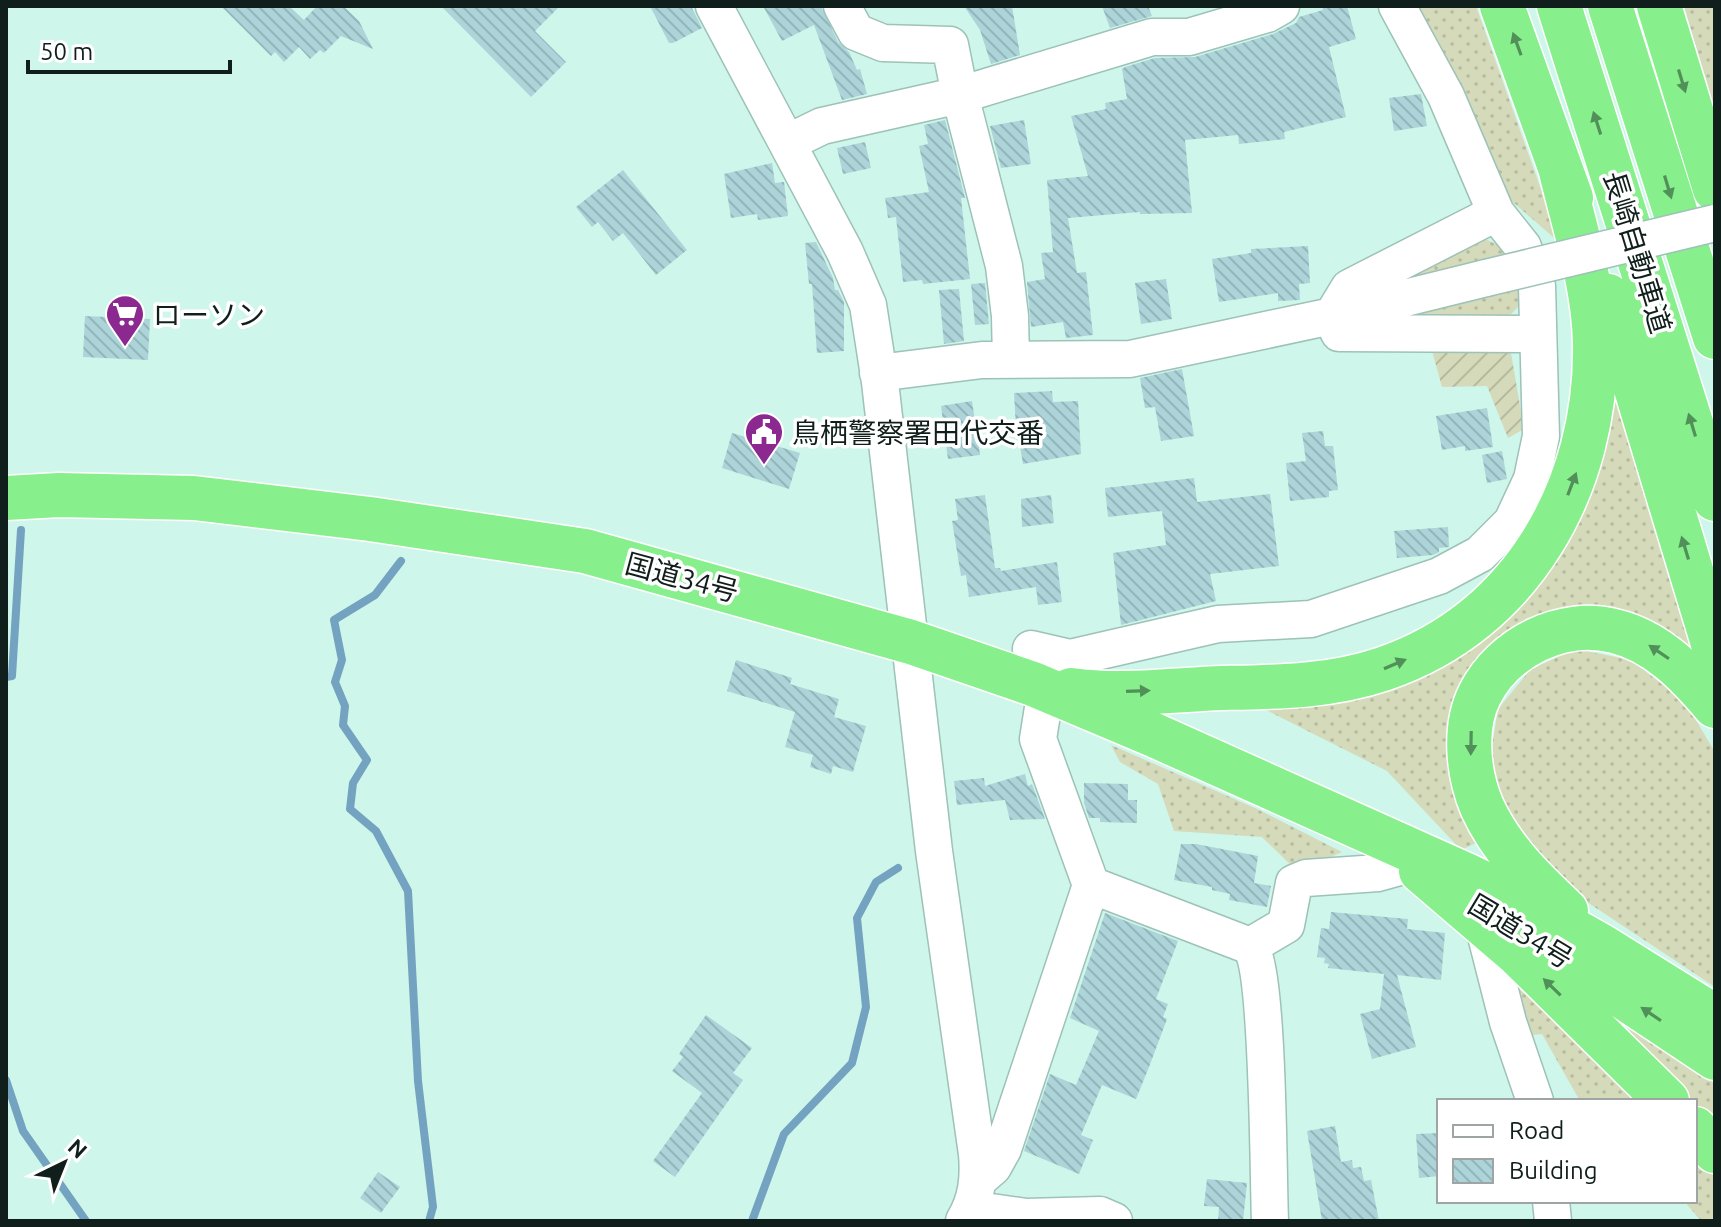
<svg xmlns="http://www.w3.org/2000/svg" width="1721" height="1227" font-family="Ubuntu,'Noto Sans JP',sans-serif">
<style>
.grass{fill:url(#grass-dots)}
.garden{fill:url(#garden-furrows)}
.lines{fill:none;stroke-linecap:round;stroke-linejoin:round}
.stream{stroke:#73a3c0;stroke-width:8}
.building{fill:url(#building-back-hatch)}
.minor-casing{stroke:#9dc2b7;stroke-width:39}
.highway-casing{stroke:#fff;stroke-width:47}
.minor{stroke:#fff;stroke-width:36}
.highway{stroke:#87ef8c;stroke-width:44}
.minor-bridge-casing{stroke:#9dc2b7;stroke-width:39;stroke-linecap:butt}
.minor-bridge{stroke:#fff;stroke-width:36}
.oneway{fill:#519159}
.labels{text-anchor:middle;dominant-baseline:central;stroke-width:7;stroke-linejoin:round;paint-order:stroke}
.street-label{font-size:28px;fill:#101f1b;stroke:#fff}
.poi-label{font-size:28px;fill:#101f1b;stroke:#fff;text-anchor:start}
</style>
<defs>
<pattern id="grass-dots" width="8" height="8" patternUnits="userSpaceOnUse" patternTransform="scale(2)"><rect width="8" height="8" fill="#d5daba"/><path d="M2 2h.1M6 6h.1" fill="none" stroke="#b6bb9f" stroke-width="1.8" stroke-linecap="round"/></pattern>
<pattern id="garden-furrows" width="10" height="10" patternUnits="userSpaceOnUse" patternTransform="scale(2)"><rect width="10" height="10" fill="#d5daba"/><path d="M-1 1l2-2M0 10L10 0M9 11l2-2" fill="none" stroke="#b6bb9f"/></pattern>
<pattern id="building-back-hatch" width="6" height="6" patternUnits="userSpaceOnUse" patternTransform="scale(2)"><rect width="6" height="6" fill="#acd4d9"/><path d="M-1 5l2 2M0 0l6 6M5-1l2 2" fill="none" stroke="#93b6ba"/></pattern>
</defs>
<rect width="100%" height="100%" fill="#cff6ea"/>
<path class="grass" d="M1416,6H1476L1560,243L1506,196Z
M1684,6H1715V112Z
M1485,239L1509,250L1523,302L1501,324L1357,322L1359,294Z
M1616,388L1698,643L1688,649L1628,615L1488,652L1480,841L1461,850L1387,771L1262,708L1482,635L1607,395Z
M1576,649L1631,660L1685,702L1715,752V987L1551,878L1509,824L1489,765L1498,709L1531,669Z
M1111,745L1255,808L1342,852L1298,872L1262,837L1174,831L1158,784L1120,762Z
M1502,971L1537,985L1649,1101H1580L1542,1034L1521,1036Z
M1632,1027L1715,1084V1129L1695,1108V1101H1688L1627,1037Z
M1695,1154L1715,1177V1221H1701L1684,1201H1695Z"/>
<path class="garden" d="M1431,347L1511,353L1524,429L1508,438L1487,386L1442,387Z"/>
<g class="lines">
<path class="stream" d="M401,561L375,595L334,620L342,660L335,682L345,706L343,725L367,760L353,783L350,809L376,831L408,891L418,1081L433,1207L429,1221
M6,677L12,676L21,530
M6,1080L23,1131L86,1221
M752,1221L784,1134L852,1063L866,1007L857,918L876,882L898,868"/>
</g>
<path class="building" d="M221,6H289L304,20L317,6H343L359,21L373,49L341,36L324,53L320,50L310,59L299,47L284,62L275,52L271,56Z
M441,6H560L535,31L566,62L531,97Z
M650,6H691L702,28L673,43H669Z
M763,6H821L838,42L849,52L857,70L860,69L867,94L842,100L814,25L782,41Z
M964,6H1012L1020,55L991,64L980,30Z
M1102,6H1148L1152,16L1110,28Z
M1322,6H1347L1356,39L1329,47L1346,117L1284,132L1285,139L1239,144L1238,135L1185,140L1192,213L1140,214V212L1068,218L1077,273L1086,272L1093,335L1066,338L1063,322L1031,327L1027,282L1045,279L1041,253L1053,252L1047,180L1088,176L1071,116L1106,109L1105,103L1127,99L1122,69L1125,67L1155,58L1195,57L1273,34L1296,23L1299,17L1323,10Z
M1421,94L1427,126L1394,131L1389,98Z
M945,120L965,198H961L970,279L923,284L922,280L903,282L896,217L888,218L885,198L929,192L919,146L928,144L924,125Z
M1024,120L1031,164L1001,168L990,126Z
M865,142L871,168L843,174L837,148Z
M772,163L775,183L784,182L788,216L758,220L757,214L731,218L724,174Z
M623,170L687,250L656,275L623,233L613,241L598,222L592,227L576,207Z
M816,242L833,278L835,290H838L844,302V351L817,353L812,284H809L805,243Z
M1308,246L1310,283L1299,284L1300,300L1278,301V293L1219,302L1212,259L1251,253V249Z
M1166,279L1172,319L1141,324L1135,283Z
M985,283L989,324L975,325L971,284Z
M959,289L964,341L944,344L939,290Z
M85,316L150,319L148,360L83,357Z
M1182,369L1194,436L1161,441L1155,407L1145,408L1140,378Z
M1052,391L1053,402L1078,401L1081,454L1023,464L1020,446H1017L1014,393Z
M972,401L980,455L948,459L941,406Z
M1487,408L1493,447L1465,451V446L1442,450L1436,416Z
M1323,431L1325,446H1333L1338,490L1329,491V497L1290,501L1286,463L1306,461L1302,433Z
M732,433L800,453L789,489L722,468Z
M1502,451L1507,479L1487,483L1482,455Z
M1194,478L1197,502L1270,494L1279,566L1210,574L1216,601L1121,625L1113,553L1166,545L1162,511L1108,517L1105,488Z
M985,495L995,568H1000L1001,571L1057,562L1062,602L1038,605L1036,587L969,597L966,575L961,576L952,521L958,520L955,499Z
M1051,495L1054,523L1022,527L1021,499Z
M1448,527L1449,547L1439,548V552L1433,555L1397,558L1394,531Z
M736,660L792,678L790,684L839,699L834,717L866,726L853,772L833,766L831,774L810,767L813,755L785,747L795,712L727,691Z
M1025,774L1028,786L1032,784L1045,819L1010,820L1005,800L957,805L954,781L984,778L985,786Z
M1084,783L1128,784V800H1137V823L1100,822V818H1089L1084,803Z
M1181,844H1196L1258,856L1254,883L1271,886L1267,907L1229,900L1230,894L1212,890V887L1174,880Z
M1331,912L1408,919L1407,929L1445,933L1441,980L1397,975L1416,1047L1372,1059L1360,1014L1380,1009L1384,974L1328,968L1329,964L1324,963L1325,958L1317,957L1321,928L1329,929Z
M1105,913L1178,941L1156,999L1168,1004L1163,1017L1167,1019L1149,1067L1136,1099L1102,1085L1081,1135L1093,1140L1079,1174L1024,1151L1050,1074L1076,1085L1099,1031L1070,1018Z
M706,1015L752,1048L733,1073L743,1080L675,1177L653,1161L702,1093L672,1071L683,1057L679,1054Z
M1335,1126L1341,1162L1352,1160L1353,1168L1361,1167L1364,1181L1371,1180L1379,1221H1322L1307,1131Z
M1439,1133V1176L1419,1178L1416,1134Z
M378,1172L400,1187L381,1213L360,1198Z
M1207,1179L1247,1183L1243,1221H1218L1219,1207L1204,1206Z"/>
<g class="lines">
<g class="minor-casing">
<path id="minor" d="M714,6L845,252L868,305L880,382L934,851L977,1154C979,1178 977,1199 964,1221
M842,6L856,32L883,43L950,45L960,95L1004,266L1010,316L1011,360
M787,143L822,126L960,95L1152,37H1189L1267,14L1281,6
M1496,213L1349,288L1332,316L1339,333L1538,334
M878,373L982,360L1130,359L1332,316L1486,278
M1031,649L1070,658L1218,624L1311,619L1439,576L1480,554L1512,522L1532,479L1541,436L1537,286L1523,247L1496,213L1446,96L1397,6
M1091,885L1250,946C1269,972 1268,1176 1270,1221
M1483,924L1508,1022L1535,1101
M1250,946L1286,925L1294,883L1306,878L1378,873L1410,864
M979,1179L993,1167L1003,1149L1091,885L1038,739L1046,689
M1551,1201L1553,1221
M971,1209L1026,1217L1100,1215L1114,1221"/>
</g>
<g class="highway-casing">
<path id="highway" d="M1502,6L1571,198
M1559,6L1715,499
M1610,6L1715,337
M1659,6L1715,189
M1608,296L1715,650
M6,498L59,495L194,498L370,519L585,551L911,642L1033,684L1154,735L1466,875L1532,907L1601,946L1715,1017
M1071,690C1119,697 1172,690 1222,688C1276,687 1330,687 1383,669C1523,622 1598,484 1595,343C1594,285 1574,226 1561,171
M1421,871L1518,954L1667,1101
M1566,911C1533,880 1501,849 1482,807C1468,774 1463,727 1480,694C1504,647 1562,618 1614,631C1657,641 1688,674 1715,706
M1574,964L1715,1058
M1695,1129L1715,1151"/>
</g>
<use href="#minor" class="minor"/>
<use href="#highway" class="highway"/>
<g class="minor-bridge-casing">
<path id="minor-bridge" d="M1486,278L1715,223"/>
</g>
<use href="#minor-bridge" class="minor-bridge"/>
</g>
<defs><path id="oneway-solid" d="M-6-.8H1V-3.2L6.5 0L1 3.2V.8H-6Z" transform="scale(2)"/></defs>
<g class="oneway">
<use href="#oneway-solid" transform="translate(1517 44) rotate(-110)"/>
<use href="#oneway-solid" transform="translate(1682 81) rotate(73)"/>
<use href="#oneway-solid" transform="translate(1597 123) rotate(-108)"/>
<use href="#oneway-solid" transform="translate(1668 187) rotate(73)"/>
<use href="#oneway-solid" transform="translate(1692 425) rotate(-107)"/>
<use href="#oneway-solid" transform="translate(1572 484) rotate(-69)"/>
<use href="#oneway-solid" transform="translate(1685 548) rotate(-107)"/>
<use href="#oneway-solid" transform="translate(1659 652) rotate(-146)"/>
<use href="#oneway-solid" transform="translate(1395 664) rotate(-23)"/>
<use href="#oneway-solid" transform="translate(1138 691) rotate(-2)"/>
<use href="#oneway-solid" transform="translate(1471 743) rotate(91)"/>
<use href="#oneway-solid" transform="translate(1552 987) rotate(-136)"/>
<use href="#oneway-solid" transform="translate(1651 1014) rotate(-146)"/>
</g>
<defs>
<g id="supermarket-pin" transform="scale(2)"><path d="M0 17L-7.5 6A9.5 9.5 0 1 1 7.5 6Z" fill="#8c2990" stroke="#fff"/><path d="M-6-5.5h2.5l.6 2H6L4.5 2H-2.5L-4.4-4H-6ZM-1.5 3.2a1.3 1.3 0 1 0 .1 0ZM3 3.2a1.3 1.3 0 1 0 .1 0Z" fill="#fff"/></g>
<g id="civic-pin" transform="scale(2)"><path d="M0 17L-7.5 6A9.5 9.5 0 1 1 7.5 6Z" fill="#8c2990" stroke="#fff"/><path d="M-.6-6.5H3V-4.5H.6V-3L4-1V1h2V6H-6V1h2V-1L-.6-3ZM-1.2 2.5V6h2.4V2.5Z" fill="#fff"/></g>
</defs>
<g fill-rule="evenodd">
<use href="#supermarket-pin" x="125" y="314"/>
<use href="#civic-pin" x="764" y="432"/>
</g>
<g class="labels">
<g class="street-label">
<text transform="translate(1638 252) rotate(73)">長崎自動車道</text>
<text transform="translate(682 577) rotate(15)">国道34号</text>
<text transform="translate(1521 931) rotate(31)">国道34号</text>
</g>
<g class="poi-label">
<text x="153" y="314">ローソン</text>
<text x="792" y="432">鳥栖警察署田代交番</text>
</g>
</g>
<rect width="1721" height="1227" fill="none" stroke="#101f1b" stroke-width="16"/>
<rect x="1437" y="1099" width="260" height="104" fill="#ffffff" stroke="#9fa5a4" stroke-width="2"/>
<rect x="1453" y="1125" width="40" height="12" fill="#ffffff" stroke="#9fa5a4" stroke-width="2"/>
<text x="1509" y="1139" font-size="24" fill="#101f1b">Road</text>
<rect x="1453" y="1159" width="40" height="24" fill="url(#building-back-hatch)" stroke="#9fa5a4" stroke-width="2"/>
<text x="1509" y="1179" font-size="24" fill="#101f1b">Building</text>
<g transform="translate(64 1163) rotate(43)" stroke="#ffffff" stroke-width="6" paint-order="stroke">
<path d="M0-6L14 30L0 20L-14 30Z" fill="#101f1b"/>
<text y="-12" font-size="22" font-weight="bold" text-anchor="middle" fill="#101f1b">N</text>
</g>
<path d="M28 60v12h202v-12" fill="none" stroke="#101f1b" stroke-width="4"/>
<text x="40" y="60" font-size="24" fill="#101f1b" stroke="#ffffff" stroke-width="6" paint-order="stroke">50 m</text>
</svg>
